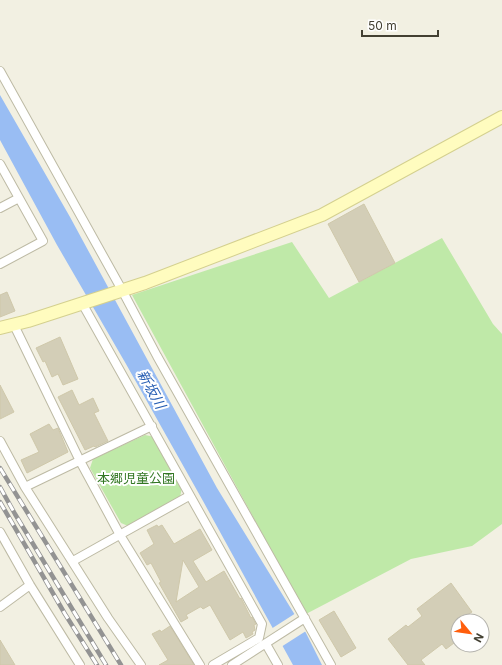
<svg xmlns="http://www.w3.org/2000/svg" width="502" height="665" font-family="Inter,'Noto Sans JP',sans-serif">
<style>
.green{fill:#bfe9a8}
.water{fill:#99bdf3}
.pier{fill:#f2f0e2}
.building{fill:#d3ceb7;stroke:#cfc8aa;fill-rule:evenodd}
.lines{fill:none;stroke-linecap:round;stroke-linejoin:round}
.street-casing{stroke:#bdbaa4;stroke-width:10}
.secondary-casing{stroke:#d4d08f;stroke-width:14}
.street{stroke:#fff;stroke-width:8}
.secondary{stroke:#fffcbf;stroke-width:12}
.rail-casing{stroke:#939393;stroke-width:4.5}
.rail{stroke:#fff;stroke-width:3;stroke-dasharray:9;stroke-linecap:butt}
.labels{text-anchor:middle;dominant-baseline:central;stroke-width:4;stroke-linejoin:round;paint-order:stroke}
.park-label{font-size:13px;fill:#337724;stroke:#fff}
.water-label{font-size:14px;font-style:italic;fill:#275eb3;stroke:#fff}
</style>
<rect width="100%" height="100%" fill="#f2f0e2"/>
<path class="green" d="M442,238L493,324L502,334V524L472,546L411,559L306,614L132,295L292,242L329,298Z
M145,435L155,437L182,488L180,497L128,526L121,523L90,468L93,459Z"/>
<path class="water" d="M0,95L70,217L217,488L306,633L322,665H293L203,501L126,364L57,245L0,140Z"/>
<path class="pier" d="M296,613L306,631L281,647L271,629Z"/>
<path class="building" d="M364,204L395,263L359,282L328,224Z
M7,292L15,311L0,317V295Z
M60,337L78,379L63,385L58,374L52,377L45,361L43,362L36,348Z
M0,385L14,412L0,419Z
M72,390L79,405L93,398L99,411L94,413L108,441L95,447L94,446L85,450L58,397Z
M49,424L53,430L58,428L68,452L27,473L21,460L39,452L30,434Z
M157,525L158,527L162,525L174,544L200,529L212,550L193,561L206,582L224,571L240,599L241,598L251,618L252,617L256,624L254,625L255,630L252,632L253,634L246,638L243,632L230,640L210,605L203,609L201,607H200L186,615L188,618L181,622L159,583L161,582L151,563L147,565L140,553L154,544L147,530ZM183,560L199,587L176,602Z
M451,583L472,612L465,616L469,621H458V640L446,649L442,644L421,660L425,665H408L388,639L406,625L408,627L422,616L417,609Z
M334,611L356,648L341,657L319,620Z
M170,626L194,665H159L168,660L152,634L160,630L161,632Z
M0,640L15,665H0Z"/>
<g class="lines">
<g class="street-casing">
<path id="street" d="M0,71L122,290L157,356L331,665
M0,164L43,241L0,264
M0,208L19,198
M82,303L262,624L259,638L213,665
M14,325L80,461L120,535L200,665
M0,441L25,487L108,618L141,665
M25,487L152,426
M0,532L30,585L80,665
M73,561L189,496
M0,607L30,585
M266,644L278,665
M232,665L305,618"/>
</g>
<g class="secondary-casing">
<path id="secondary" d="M0,328L28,321L145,283L322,215L502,117"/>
</g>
<use href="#street" class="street"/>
<use href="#secondary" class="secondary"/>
<g class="rail-casing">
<path id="rail" d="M0,468L121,665
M0,487L15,514L106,665
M0,502L65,614L97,665"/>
</g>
<use href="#rail" class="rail"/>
</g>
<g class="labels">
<g class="park-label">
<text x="136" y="478">本郷児童公園</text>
</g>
<g class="water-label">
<text transform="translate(152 389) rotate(61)">新坂川</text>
</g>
</g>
<g transform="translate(470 633) rotate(119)"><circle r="19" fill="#ffffff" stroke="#b4b3ad"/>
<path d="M0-3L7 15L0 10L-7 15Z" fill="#ff5e0c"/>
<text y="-6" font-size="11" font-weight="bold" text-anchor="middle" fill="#434032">N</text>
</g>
<path d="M362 30v6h76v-6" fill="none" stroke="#434032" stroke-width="2"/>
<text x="368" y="30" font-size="12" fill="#434032" stroke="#ffffff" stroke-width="3" paint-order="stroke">50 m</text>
</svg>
